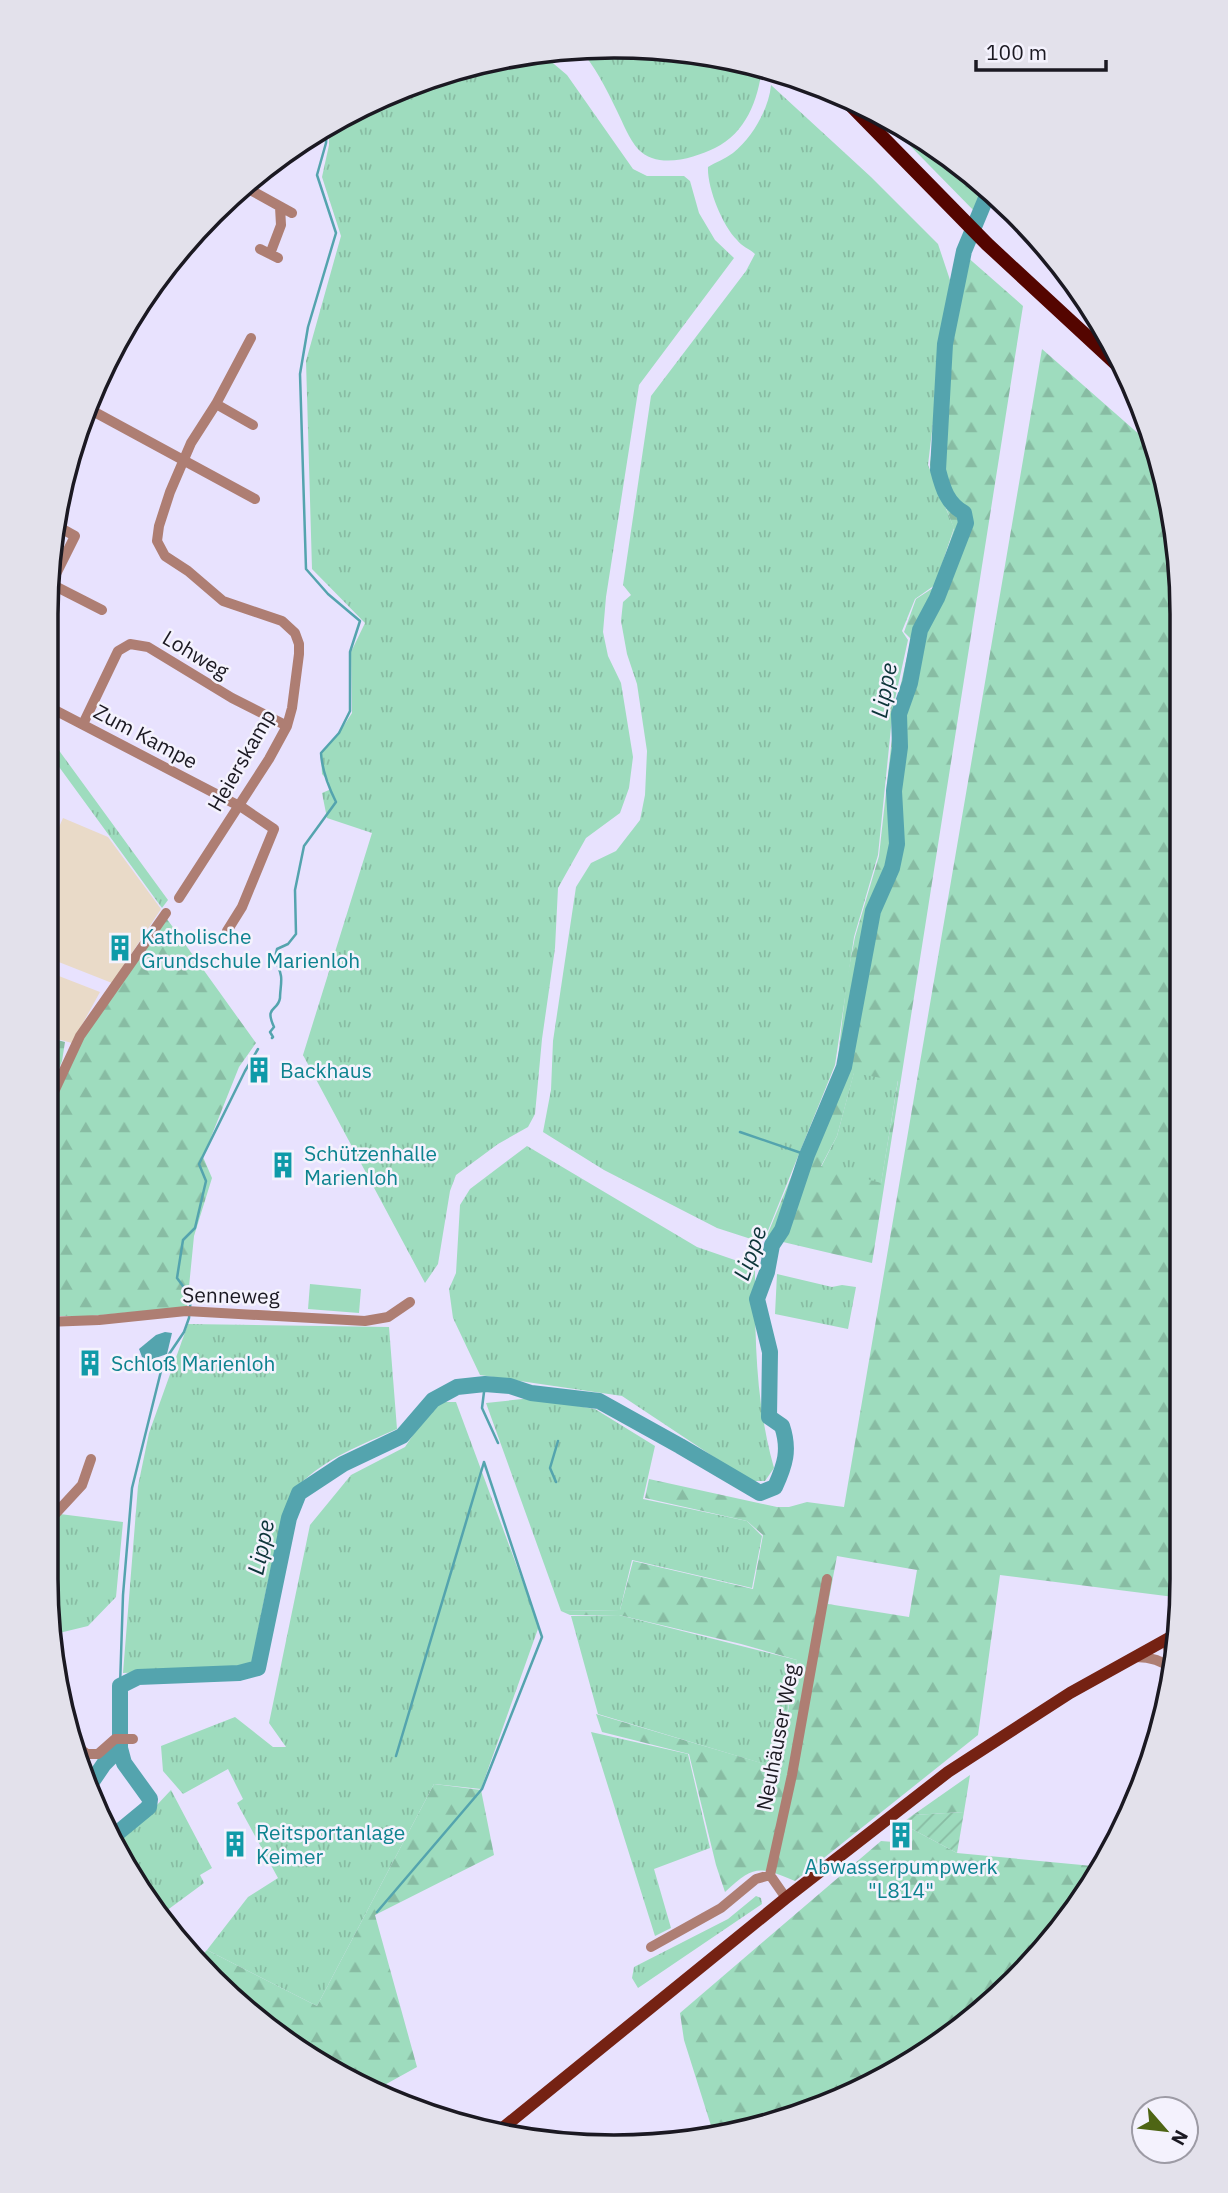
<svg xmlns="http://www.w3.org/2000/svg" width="1228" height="2193" font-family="'IBM Plex Sans',sans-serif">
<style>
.education{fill:#e9dac8}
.grass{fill:url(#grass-tufts)}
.forest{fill:url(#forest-firs);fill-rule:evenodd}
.cemetery{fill:url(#cemetery-stones)}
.park{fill:#9edcbe}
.garden{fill:url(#garden-furrows)}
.water{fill:#54a4ae}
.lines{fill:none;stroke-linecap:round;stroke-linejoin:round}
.stream{stroke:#54a4ae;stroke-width:2.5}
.river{stroke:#54a4ae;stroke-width:16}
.minor{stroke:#ae7e73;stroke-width:10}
.major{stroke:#752213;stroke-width:12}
.highway{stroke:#540500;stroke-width:14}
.labels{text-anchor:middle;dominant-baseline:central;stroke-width:5;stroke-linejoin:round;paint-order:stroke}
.street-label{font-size:21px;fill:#1b1922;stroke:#f4f2fd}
.culture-label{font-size:21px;fill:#0d838f;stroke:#f4f2fd;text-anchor:start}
.water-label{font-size:23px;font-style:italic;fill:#0d353a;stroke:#f4f2fd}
.rim{fill:none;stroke:#1b1922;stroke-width:3.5}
</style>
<defs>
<pattern id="grass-tufts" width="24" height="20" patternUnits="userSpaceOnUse" patternTransform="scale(1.75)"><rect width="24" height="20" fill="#9edcbe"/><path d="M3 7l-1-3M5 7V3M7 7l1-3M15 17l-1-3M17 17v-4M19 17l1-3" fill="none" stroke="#88bca3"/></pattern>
<pattern id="forest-firs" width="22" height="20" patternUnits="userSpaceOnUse" patternTransform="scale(1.75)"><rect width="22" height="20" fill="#9edcbe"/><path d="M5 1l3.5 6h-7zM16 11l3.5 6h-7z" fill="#88bca3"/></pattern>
<pattern id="cemetery-stones" width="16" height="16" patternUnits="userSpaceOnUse" patternTransform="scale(1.75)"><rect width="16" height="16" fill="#9edcbe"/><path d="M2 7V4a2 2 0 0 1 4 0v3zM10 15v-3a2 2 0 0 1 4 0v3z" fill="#88bca3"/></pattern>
<pattern id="garden-furrows" width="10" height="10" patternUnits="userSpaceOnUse" patternTransform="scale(1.75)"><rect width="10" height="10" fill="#9edcbe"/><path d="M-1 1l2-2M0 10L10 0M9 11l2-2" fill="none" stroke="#88bca3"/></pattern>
</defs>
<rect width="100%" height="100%" fill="#e8e2fe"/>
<path class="education" d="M63,818L108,837L161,909L112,983L46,957V857Z
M46,971L100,992L72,1043L46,1036Z"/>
<path class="grass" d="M578,47L689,50L762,68C758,100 746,133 715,148C694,158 658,170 638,149C629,139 623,123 617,111C606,88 595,66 578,47Z
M541,53L567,75L633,169L647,176H684L690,181L699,213L715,240L734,258L639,385L606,597L603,632L608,656L621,683L633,757L629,788L620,813L586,838L558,888L555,948L542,1039L535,1114L528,1127L498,1144L456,1175L450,1191L438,1264L425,1283L303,1055L372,833L327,818L322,793L329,790V782L322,774L321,753L339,733L352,713L351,652L365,623L312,569L306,361L341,236L322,177L329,145V125L363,104L467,65Z
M771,85L871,177L938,244L950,280L928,465L954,528L935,585L915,599L902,631L908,640L893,708L878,855L854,937L835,1065L767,1233L751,1239L717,1228L604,1170L543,1132L551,1090L553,1041L576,887L591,863L616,851L640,820L645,795L647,751L637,684L627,654L621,621L623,602L631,595L623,585L651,396L746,271L755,254C750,249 741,246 737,240C722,225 707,187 708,167C716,162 725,159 733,153C752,138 769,109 771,85Z
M47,734L168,900L162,908L46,749Z
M854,1072L898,1080L881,1184L821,1167L837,1136Z
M527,1146L697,1247L755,1267C755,1337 755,1400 774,1468L765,1481H750L622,1396L480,1375L453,1318L449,1289L456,1273L460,1205L470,1189Z
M777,1274L832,1287L842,1285L856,1287L848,1329L775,1314Z
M188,1324L389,1327L397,1429C363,1444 326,1458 299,1485C280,1503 258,1634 251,1667L123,1673L138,1486L149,1433Z
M532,1398L595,1409L655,1446L643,1499L747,1521L762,1536L752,1588L632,1560L620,1610L561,1611L486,1403Z
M435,1402H456L539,1626L481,1789L434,1784L317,2006L207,1950L248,1897L278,1878L237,1803L243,1799L228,1769L183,1794L163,1771L161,1746L235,1717L273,1747H286L269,1723L310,1525L351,1475L405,1447Z
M60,1514L123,1522L116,1597L88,1626L55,1634L46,1579V1530Z
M619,1615L797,1660L777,1768L598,1714L571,1616Z
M591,1732L688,1754L710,1848L654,1869L671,1928L655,1936Z
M171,1790L212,1868L200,1875L204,1883L158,1917L117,1839L156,1806Z
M756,1896L761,1898L762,1904L638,1988L632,1978L634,1967L728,1919Z"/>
<path class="forest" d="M877,112L899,122L989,191L984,209L980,217Z
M1040,241L1087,298L1089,303L1038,254Z
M957,248L1023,306L872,1263L766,1238L837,1066L847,978L855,937L879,856L895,710L911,639L904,632L916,599L936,586L954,529L930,465L942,346ZM854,1073L898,1081L881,1183L821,1166L837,1136Z
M1042,349L1157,450L1178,540L1181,1606L1174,1597L1000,1575L978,1735L795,1881C759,1866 754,1865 725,1892L716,1865L689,1754L602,1732L596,1714L778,1768L797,1660L741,1644L619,1615H570L561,1611L620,1610L633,1561L753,1589L763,1535L747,1521L645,1498L649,1479L777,1507H789L807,1502L844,1507ZM837,1556L917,1570L909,1617L828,1604Z
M167,919L256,1043L239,1067L203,1157L212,1178L194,1236L187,1307L90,1316H46V1202L48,1193L46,1122L69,1066L84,1037Z
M970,1775L964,1812L913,1815Z
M434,1784L481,1790L494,1855L375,1915L417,2067L379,2088L298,2051L199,1958L207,1950L317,2006Z
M910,1828L957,1853L1103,1867L989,2007L831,2104L713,2132L684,2040L680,2013L881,1841L907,1843Z"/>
<path class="cemetery" d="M46,1037L65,1042L62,1061L46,1100Z"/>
<path class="park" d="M310,1284L361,1289L359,1313L308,1309Z"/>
<path class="garden" d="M964,1812L957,1853L910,1828L905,1821L913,1815Z"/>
<path class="water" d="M165,1332L172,1333L167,1354L150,1360L142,1357L139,1349L156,1335Z"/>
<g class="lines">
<path class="stream" d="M272,1038L273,1037L270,1032L274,1027C264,1005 278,1012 280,998C280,991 282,982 281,976C279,964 273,962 277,949L288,944L296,934L295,890L304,846L336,802C328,786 322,771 321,753L339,733L350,711V652L360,621L328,594L306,569L300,374L308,327L336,233L317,175L326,143L327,126
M740,1132L807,1155
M485,1384L482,1408L498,1443
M556,1482L550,1468L558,1441
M120,1686L123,1595L132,1488L163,1363L184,1332L189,1318L191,1297L177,1278L183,1240L195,1228L206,1181L199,1164L245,1071L258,1049
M396,1756L484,1462
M377,1912L482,1789L542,1637L484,1462"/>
<path class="river" d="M89,1786L104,1764L120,1748V1686L138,1677L239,1673L258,1668L289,1518L299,1493L343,1464L402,1436L433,1400L457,1387L485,1384L510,1386L531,1393L599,1401L680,1446L760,1493L775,1487C785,1465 790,1450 782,1426L769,1417L770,1352L757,1299L767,1272L772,1245L782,1230L807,1155L844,1067L873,911L892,868L897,844L894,791L900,747L899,714L910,683L920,630L937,598L966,523L964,513C947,503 943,489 938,470L945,344L964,251L989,191
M115,1835L149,1807L150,1799L124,1763L120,1748"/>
<path class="minor" d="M243,186L292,213
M260,249L278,258
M270,254L281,225L280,207
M120,334L135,318L153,286
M216,404L253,425
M89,409L255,499
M55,525L75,536L51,584L102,610
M47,706L243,808L274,829L242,907L227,931
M83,724L118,651L130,644L148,647L232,698L287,726
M179,898L269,759L287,726L292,708L299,654V644L295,633L282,621L223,601L188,571L165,556L157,541L159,526L170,492L191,443L216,404L251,338
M46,1109L80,1036L166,913
M46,1322L99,1320L186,1311L365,1321L388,1317L410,1302
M46,1524L82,1485L91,1459
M1166,1640L1172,1663
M1136,1657C1149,1657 1161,1659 1171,1669
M72,1743L87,1754H98L115,1739H133
M786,1898L770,1875L792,1775L827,1579
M651,1947L721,1908L756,1879L770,1875"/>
<path class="major" d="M499,2131L786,1898L948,1772L1070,1693L1178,1633"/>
<path class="highway" d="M843,97L987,244L1122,369"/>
</g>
<defs>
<g id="building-bare" transform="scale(2.1)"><path d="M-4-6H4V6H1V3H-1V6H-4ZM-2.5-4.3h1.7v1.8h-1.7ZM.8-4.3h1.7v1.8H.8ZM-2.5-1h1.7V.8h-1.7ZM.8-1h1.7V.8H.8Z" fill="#0f9aa8" stroke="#f4f2fd" stroke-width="2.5" paint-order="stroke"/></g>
</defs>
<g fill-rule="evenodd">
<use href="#building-bare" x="120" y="948"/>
<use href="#building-bare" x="259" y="1070"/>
<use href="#building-bare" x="283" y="1165"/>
<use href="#building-bare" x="90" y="1363"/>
<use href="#building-bare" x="901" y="1835"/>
<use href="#building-bare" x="235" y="1844"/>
</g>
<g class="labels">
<g class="street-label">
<text transform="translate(196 654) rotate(31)">Lohweg</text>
<text transform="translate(146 736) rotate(28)">Zum Kampe</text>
<text transform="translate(241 760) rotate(-60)">Heierskamp</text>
<text transform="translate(231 1295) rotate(1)">Senneweg</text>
<text transform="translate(777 1737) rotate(-79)">Neuhäuser Weg</text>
</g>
<g class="culture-label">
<text x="141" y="936">Katholische<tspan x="141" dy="24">Grundschule Marienloh</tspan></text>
<text x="280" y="1070">Backhaus</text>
<text x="304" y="1153">Schützenhalle<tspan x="304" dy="24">Marienloh</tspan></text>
<text x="111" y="1363">Schloß Marienloh</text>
<text x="256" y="1832">Reitsportanlage<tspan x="256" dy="24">Keimer</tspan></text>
<text x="901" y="1866" text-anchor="middle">Abwasserpumpwerk<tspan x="901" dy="24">"L814"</tspan></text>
</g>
<g class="water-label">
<text transform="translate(883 690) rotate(-79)">Lippe</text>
<text transform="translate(749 1253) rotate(-70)">Lippe</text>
<text transform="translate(260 1547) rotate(-78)">Lippe</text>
</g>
</g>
<path d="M0 0H1228V2193H0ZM614 58H614A556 556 0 0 1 1170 614V1579A556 556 0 0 1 614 2135H614A556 556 0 0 1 58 1579V614A556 556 0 0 1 614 58Z" fill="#e3e1eb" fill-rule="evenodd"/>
<path class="rim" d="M614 58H614A556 556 0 0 1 1170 614V1579A556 556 0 0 1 614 2135H614A556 556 0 0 1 58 1579V614A556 556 0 0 1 614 58Z"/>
<g transform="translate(1165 2130) rotate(118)"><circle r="33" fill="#f4f2fd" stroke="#9d9ba5" stroke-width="2"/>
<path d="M0-5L12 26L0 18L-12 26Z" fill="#4e6514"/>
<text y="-10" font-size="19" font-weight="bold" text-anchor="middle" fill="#1b1922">N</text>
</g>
<path d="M976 60v10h130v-10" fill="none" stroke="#1b1922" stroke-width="3.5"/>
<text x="986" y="60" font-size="21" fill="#1b1922" stroke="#f4f2fd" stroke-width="5" paint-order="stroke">100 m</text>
</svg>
